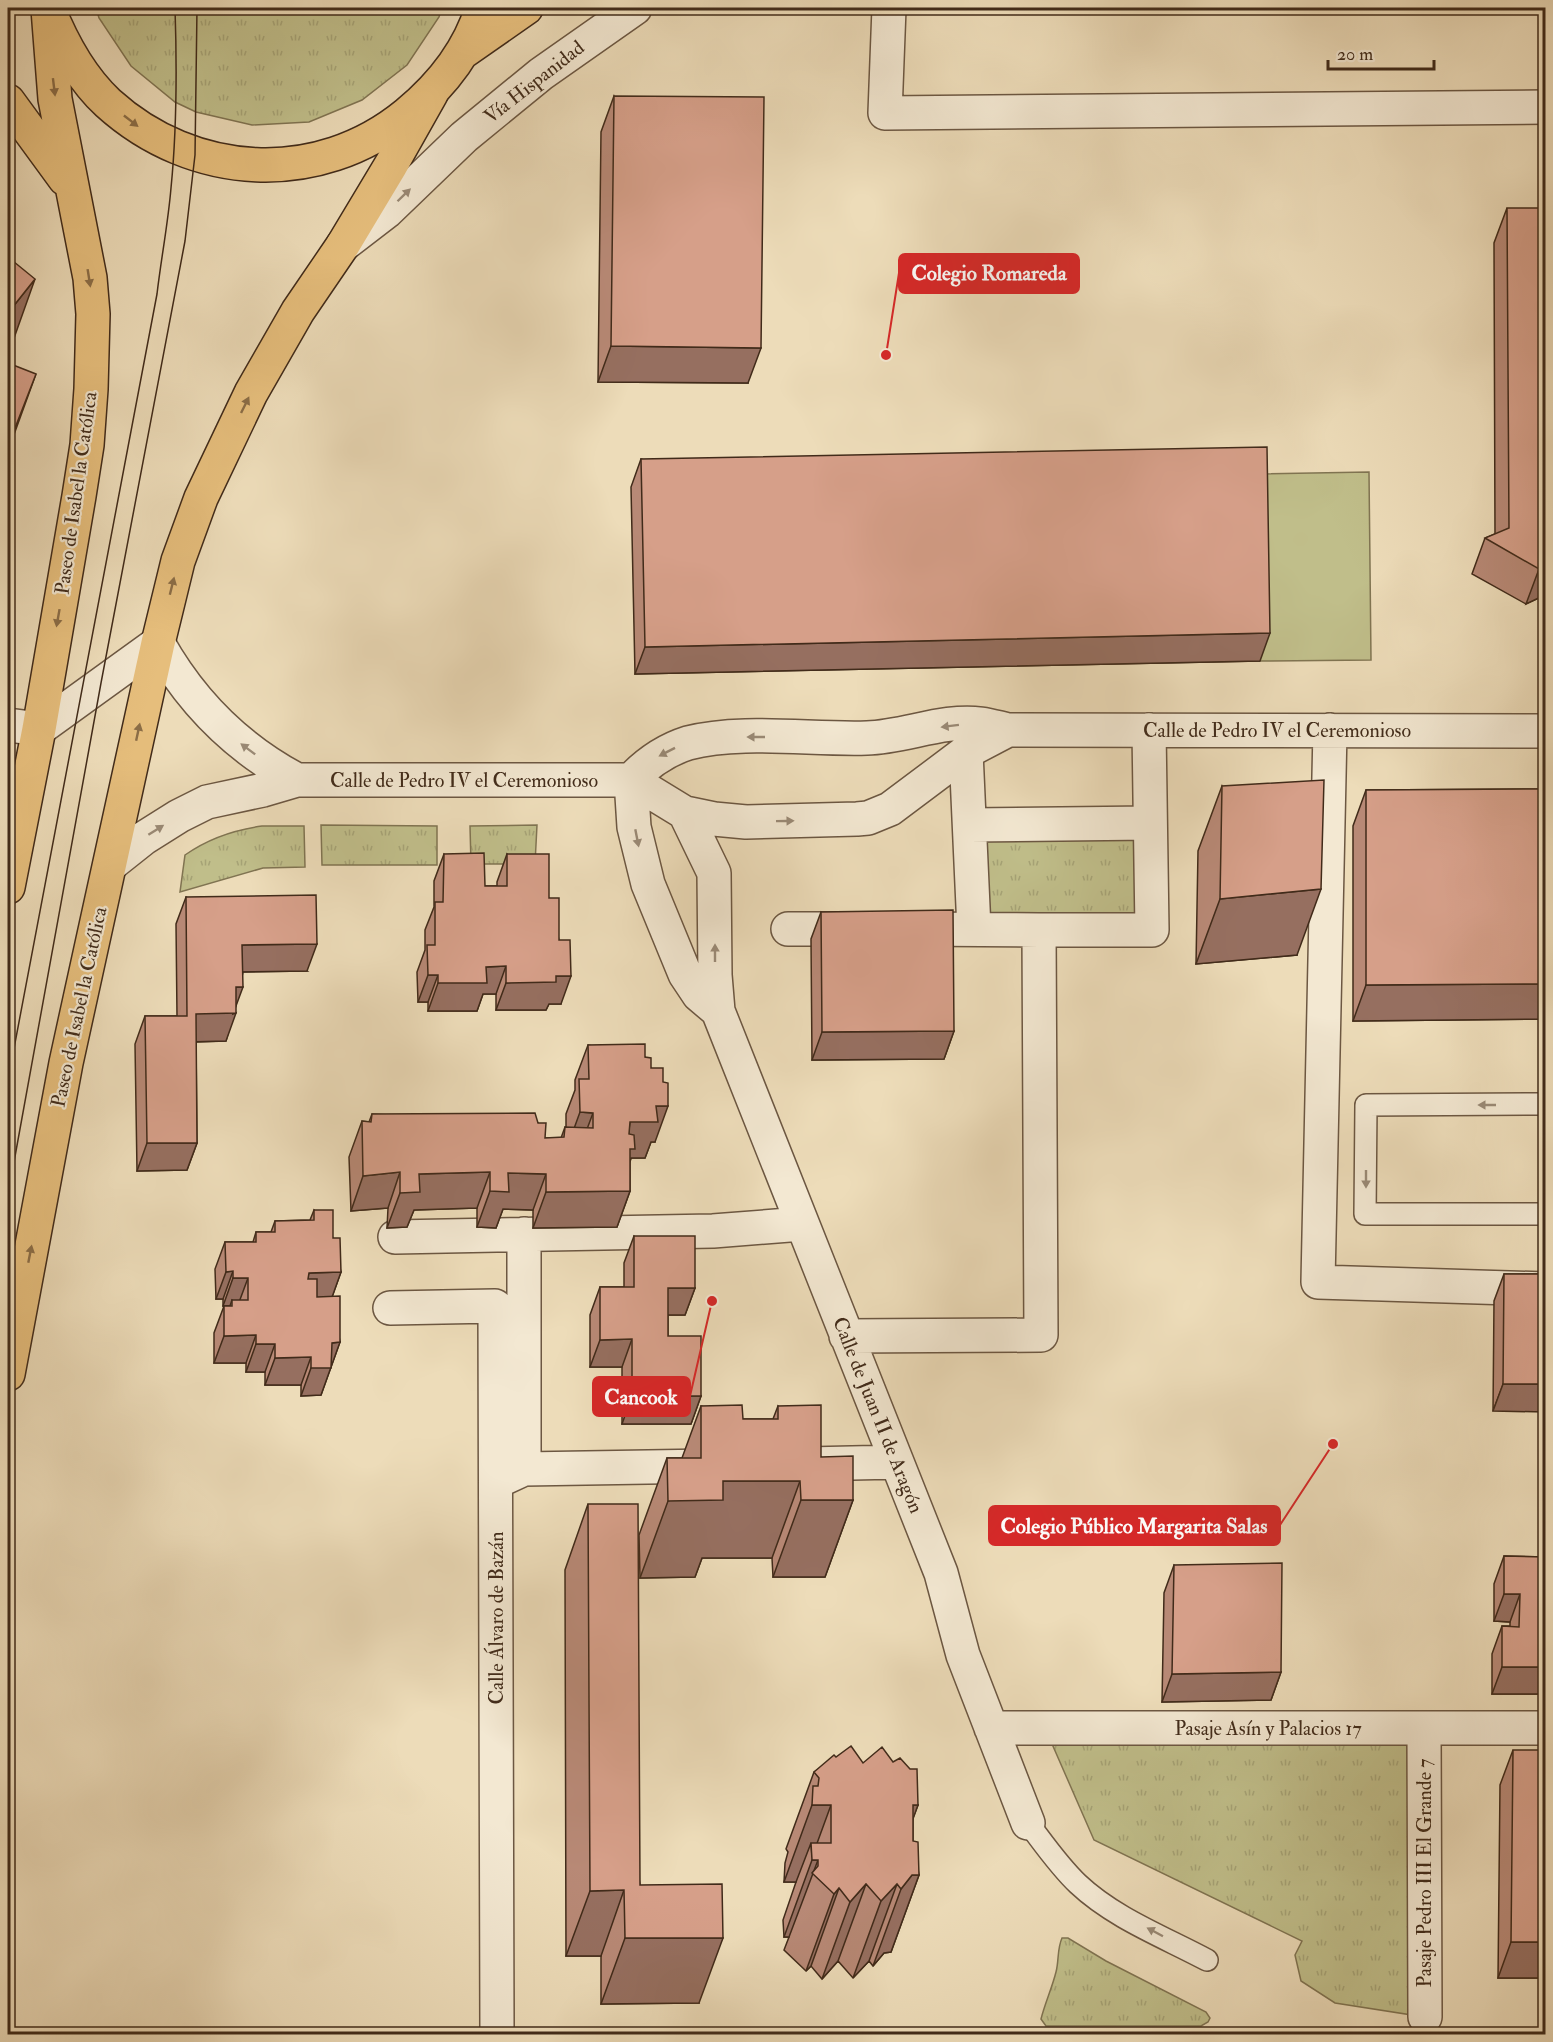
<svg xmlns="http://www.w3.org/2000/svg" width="1553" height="2042" font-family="'IM FELL Double Pica',serif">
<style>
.grass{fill:url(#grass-tufts);stroke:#807452;stroke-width:1.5}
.garden{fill:#c0be8a;stroke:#807452;stroke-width:1.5}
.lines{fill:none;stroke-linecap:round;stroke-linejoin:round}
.lane-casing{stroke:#6c5742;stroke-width:24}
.street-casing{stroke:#6c5742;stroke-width:36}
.primary-casing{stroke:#412b1a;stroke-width:36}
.highway-casing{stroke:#412b1a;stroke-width:36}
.lane{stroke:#f3e8d2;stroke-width:21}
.street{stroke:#f3e8d2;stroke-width:33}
.primary{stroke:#e6be7c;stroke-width:33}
.highway{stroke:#e6be7c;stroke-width:33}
.tram{stroke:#412b1a;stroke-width:1.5}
.wall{fill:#b88976;stroke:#412b1a;stroke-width:1.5}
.shaded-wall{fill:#966f60;stroke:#412b1a;stroke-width:1.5}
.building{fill:#d69f89;stroke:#412b1a;stroke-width:1.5}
.oneway{fill:#8b6d46}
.oneway2{fill:#9a8a76}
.labels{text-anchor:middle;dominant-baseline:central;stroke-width:4.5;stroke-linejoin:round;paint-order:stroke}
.street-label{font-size:20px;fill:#412b1a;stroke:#f3e8d2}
.leader{fill:none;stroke:#d62828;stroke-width:2}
.callout-dot{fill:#d62828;stroke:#f3e8d2;stroke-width:2}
.callout{fill:#d62828;stroke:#d62828;stroke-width:2}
.callout-label{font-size:21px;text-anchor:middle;font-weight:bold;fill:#fff}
</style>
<defs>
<pattern id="grass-tufts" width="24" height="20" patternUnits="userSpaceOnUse" patternTransform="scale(1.5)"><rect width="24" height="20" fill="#c0be8a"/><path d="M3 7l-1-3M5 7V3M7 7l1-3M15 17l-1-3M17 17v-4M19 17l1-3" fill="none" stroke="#a6a376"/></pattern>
</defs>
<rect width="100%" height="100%" fill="#eddcb9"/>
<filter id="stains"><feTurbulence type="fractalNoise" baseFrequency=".00333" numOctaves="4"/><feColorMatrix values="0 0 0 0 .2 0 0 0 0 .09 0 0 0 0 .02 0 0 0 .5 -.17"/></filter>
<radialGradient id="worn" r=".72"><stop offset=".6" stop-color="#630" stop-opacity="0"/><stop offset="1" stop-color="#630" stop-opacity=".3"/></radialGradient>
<path class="grass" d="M96,8H442L439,17L407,65L362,100L309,122L252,125L196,112L175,102L131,66L99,18Z
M321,825L437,826V865H322Z
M537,825L535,864H471L470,826Z
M262,826H304L305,867L263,868L180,892L185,855C209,838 233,830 262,826Z
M975,830L1146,832L1152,925H973Z
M1049,1737H1415L1425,2017L1335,2003L1301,1981L1295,1955L1302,1941L1094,1840Z
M1062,1938H1068L1106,1961L1206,2012L1210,2018L1208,2022L1201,2026H1046L1041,2019C1045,2003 1052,1988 1056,1972C1059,1961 1057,1949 1062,1938Z"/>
<path class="garden" d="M1369,472L1371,660L1260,661L1257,474Z"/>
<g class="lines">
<g class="lane-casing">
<path id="lane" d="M1546,1104L1366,1105L1365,1214H1546
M1028,1823C1044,1844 1059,1866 1078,1884C1114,1918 1164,1937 1207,1960"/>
</g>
<g class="street-casing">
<path id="street" d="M889,8L885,113L1546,107
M343,245L386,212L464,137L541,74L635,8
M8,725L39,729L158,643C191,702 237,748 297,780
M1330,730L1318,1282L1546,1289
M966,752L974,929
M631,780C647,763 666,750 688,743C741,729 812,740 867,738C905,737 943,719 981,724C990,725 999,728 1008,730L1546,731
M631,780L634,827L648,884L685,974L699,995L718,1011
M685,813L714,873L715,975L718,1011L941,1573L963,1655L1028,1823
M970,825L1150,823
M110,865L144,838L179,816L207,802L263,790L297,780H631L685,813L714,819L746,822L857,819L868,818L890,809L966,752L1008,730
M788,929H858
M1039,930H1152L1149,730
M524,1234V1469
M395,1237L713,1231L802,1224
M390,1308L495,1306L497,2034
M846,1336L1041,1335L1039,930L910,929
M807,1464L897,1462
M496,1482L524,1469L710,1466
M991,1728H1546
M1424,1728L1425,2017"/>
</g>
<g class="primary-casing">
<path id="primary" d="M8,101L65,179
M8,887L39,729L79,496L87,445L91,389L93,314L90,278L55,99L48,9
M8,1374L66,1063L158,643L178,561L201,498L251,393L298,311L343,245L391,165L431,94"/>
</g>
<g class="highway-casing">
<path id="highway" d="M48,8C62,43 80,77 108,103C193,180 318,187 407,114C442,85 469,51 482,8
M463,52L526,8"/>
</g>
<use href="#lane" class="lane"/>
<use href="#street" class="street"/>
<use href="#primary" class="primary"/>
<use href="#highway" class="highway"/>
<path class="tram" d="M8,1080L157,294C161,259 168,224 171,188C177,128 177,68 175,8
M8,1195L101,683L185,241L195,155L197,8"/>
</g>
<path class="wall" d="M614,96L748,383L598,382L601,132Z
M1507,208L1545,595L1526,604L1472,574L1485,538L1495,534L1494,243Z
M641,459L1260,661L635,674L631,487Z
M1222,786L1297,955L1196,964L1198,851Z
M1545,789V1019L1353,1021V826L1366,790Z
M444,854L485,886H497V882L507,854L549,898L559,940L561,1004H549L546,1010H496V994H483L477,1011H428V1002H418L417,972L425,950V930L434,907V881Z
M186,897L307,971L243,972L236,1005L226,1041L196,1042L197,1143L187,1170L137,1171L135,1044L145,1016H177L176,924Z
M821,912L954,1031L944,1059L812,1060L811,939Z
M588,1045L645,1057L651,1068L655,1142H651L645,1158H631L630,1162V1191L617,1227L533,1228V1210L503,1209L496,1228L477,1227V1208L414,1210L407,1227L387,1228L388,1208L351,1211L349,1157L362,1121L369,1122L372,1114L538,1123L545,1138H561L565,1127H566V1114L575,1090V1080Z
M314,1210L333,1238L341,1272L332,1297L340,1342L321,1395L301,1396V1385H265V1372H246V1363H214V1333L224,1306H230H223V1299H216L215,1269L225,1242H253L256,1232H271L275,1221L310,1220Z
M634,1236L695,1288L685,1315H668V1336L701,1396L691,1424H622V1367H590V1315L600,1287H624V1263Z
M1504,1274H1545L1493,1411L1494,1301Z
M701,1406L743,1419H773L778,1406L821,1457L853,1500L825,1577H773L772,1558H702L695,1577L640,1578L639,1535L667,1458H682Z
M588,1504L640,1885L699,2003L601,2004V1956H566L565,1570Z
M1504,1556L1545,1557V1694H1492V1654L1502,1626H1510V1622L1494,1621V1584Z
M1174,1565L1281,1672L1271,1700L1162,1702L1164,1593Z
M1513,1750L1545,1978H1498L1500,1785Z
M836,1757L863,1763L918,1805L913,1818V1841L919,1875L891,1952L884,1953L873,1966L869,1961L853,1978L838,1961L822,1979L811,1966L806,1971L784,1950L789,1937H784L783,1920L796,1882H784L785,1863L788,1852L786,1849L814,1772Z"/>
<path class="shaded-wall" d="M35,279L8,355V313Z
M611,346L761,348L748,383L598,382Z
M36,374L8,451V446Z
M1545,566V595L1526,604L1539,569Z
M1270,633L1260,661L635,674L645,647Z
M1321,889L1297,955L1196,964L1220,899Z
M317,944L307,971L232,972L242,945Z
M506,966L496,994H483L477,1011H428L438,983L486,967Z
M428,975H438L428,1002H418Z
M556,976H571L561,1004H549L546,1010H496L506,983Z
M1545,984V1019L1353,1021L1366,985Z
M236,987H243L233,1014L236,1013L226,1041L186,1042L196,1014Z
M954,1031L944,1059L812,1060L822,1032Z
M656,1106H668L655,1142H651L645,1158H631L622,1185L630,1122Z
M580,1112L593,1113L580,1148H567Z
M147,1143H197L187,1170L137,1171Z
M400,1172L388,1208L351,1211L363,1176Z
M490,1172L477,1208L414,1210L407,1227L387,1228L400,1193L419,1174Z
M508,1173L546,1174L533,1210L503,1209L496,1228L477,1227L490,1191Z
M630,1191L617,1227L533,1228L546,1192Z
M233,1271L223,1299H216L226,1272Z
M341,1272L331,1300H299L309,1273Z
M233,1278H248L238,1305L232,1300L230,1306H223Z
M668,1288H695L685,1315H658Z
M256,1335L246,1363H214L224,1336Z
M632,1339L622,1367H590L600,1340Z
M340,1342L321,1395L301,1396L311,1368L332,1343Z
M256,1344H275L265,1372H246Z
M311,1357L301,1385H265L275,1358Z
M1503,1384H1545V1412L1493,1411Z
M632,1396H701L691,1424H622Z
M723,1481H800L772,1558H702L695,1577L640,1578L668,1501Z
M801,1500H853L825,1577H773Z
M1504,1594H1520L1510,1622L1494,1621Z
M1502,1667H1545V1694H1492Z
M1281,1672L1271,1700L1162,1702L1172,1674Z
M812,1805H831L812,1857L811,1843L796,1882H784Z
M913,1805H918L890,1882Z
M812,1860H818L789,1937H784Z
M912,1875H919L891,1952L884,1953L873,1966L901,1889Z
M866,1884L838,1961L822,1979L850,1902Z
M897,1884L869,1961L853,1978L881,1901Z
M839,1888L811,1966L806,1971L834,1894Z
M624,1890L601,1956H566L590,1891Z
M625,1938H723L699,2003L601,2004Z
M1511,1942H1545V1978H1498Z"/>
<path class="building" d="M614,96L764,97L761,348L611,346Z
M1507,208H1545V566L1539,569L1485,538L1509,528Z
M8,257L35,279L8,313Z
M8,363L36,374L8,446Z
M1267,447L1270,633L645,647L641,459Z
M1324,780L1321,889L1220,899L1222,786Z
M1545,789V984L1366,985V790Z
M484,853L485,886H507V854H549V898H559V940H570L571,976H556V982L506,983V966L486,967L487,983H438V975H428L427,945H435V902H443L444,854Z
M316,895L317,944L242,945L243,987H236V1013L196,1014L197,1143H147L145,1016H187L186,897Z
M953,910L954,1031L822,1032L821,912Z
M645,1044V1057L651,1058V1068H663V1082L668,1083V1106H656L658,1122H630L629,1134L634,1135L635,1149H630V1191L546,1192V1174L508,1173L509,1192L490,1191V1172L419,1174L420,1192L400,1193V1172L363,1176L362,1121L371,1122L372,1114L535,1113L538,1123H546L545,1138L564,1137L565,1127L593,1128V1113L580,1112L579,1079H589L588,1045Z
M314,1210H333V1238H340L341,1272L309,1273L308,1279H317V1297L340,1296V1342L332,1343L331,1368H311V1357L275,1358V1344H256V1335L224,1336V1306H232V1300H248V1278H233V1271L226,1272L225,1242H256V1232H275V1221L314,1220Z
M634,1236H695V1288H668V1336H701V1396H632V1339L600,1340V1287H634Z
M1504,1274H1545V1384H1503Z
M742,1405L743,1419H778V1406L821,1405V1457L853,1456V1500H801L800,1481H723V1500L668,1501L667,1458H701V1406Z
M588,1504H638L640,1885L722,1884L723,1938H625L624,1890L590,1891Z
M1504,1556L1545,1557V1667H1502V1626L1519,1627L1520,1594H1504Z
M1282,1563L1281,1672L1172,1674L1174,1565Z
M851,1746L863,1763L882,1747L893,1762L900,1758L910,1769H917L918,1805H913V1841L918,1842L919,1875H912L901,1889L897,1884L881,1901L866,1884L850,1902L839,1888L834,1894L812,1873L818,1866V1860H812L811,1843H831V1805H812L813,1786H818L819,1778L814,1772L834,1755L836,1757Z
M1513,1750H1545V1942H1511Z"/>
<defs><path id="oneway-solid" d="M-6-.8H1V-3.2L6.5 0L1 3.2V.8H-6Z" transform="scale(1.5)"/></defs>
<g class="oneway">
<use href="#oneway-solid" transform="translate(54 87) rotate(83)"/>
<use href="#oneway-solid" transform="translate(131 121) rotate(38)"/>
<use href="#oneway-solid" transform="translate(89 278) rotate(81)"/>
<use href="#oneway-solid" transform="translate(245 405) rotate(-64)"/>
<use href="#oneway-solid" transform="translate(172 586) rotate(-76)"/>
<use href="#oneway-solid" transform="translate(58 618) rotate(100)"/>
<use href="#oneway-solid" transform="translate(138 732) rotate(-78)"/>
<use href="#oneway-solid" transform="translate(30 1254) rotate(-79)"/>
</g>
<g class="oneway2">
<use href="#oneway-solid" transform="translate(404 195) rotate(-44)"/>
<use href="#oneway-solid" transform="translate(950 726) rotate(173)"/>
<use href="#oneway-solid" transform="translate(756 737) rotate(-180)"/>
<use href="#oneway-solid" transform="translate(248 749) rotate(-143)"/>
<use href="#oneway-solid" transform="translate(667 752) rotate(153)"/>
<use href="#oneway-solid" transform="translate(785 821) rotate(-1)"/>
<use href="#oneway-solid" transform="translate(156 830) rotate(-32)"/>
<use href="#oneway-solid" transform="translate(637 838) rotate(79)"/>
<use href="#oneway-solid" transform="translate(715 953) rotate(-90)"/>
<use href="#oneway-solid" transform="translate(1487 1105) rotate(180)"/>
<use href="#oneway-solid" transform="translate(1366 1179) rotate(90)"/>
<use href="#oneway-solid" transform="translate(1155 1932) rotate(-152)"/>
</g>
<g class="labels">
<g class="street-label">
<text transform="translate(534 82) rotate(-38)">Vía Hispanidad</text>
<text transform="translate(76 493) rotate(-82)">Paseo de Isabel la Católica</text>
<text x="1277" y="730">Calle de Pedro IV el Ceremonioso</text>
<text x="464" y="780">Calle de Pedro IV el Ceremonioso</text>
<text transform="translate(79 1007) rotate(-78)">Paseo de Isabel la Católica</text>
<text transform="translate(878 1415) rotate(68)">Calle de Juan II de Aragón</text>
<text transform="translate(496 1618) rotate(-90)">Calle Álvaro de Bazán</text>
<text x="1268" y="1728">Pasaje Asín y Palacios 17</text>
<text transform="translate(1424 1873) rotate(-90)">Pasaje Pedro III El Grande 7</text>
</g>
</g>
<path class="leader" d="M886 355L899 273M712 1301L690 1396M1333 1444L1280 1525"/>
<g class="callout-dot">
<circle cx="886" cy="355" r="6"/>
<circle cx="712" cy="1301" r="6"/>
<circle cx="1333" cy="1444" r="6"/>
</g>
<g class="callout">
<rect x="899" y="254" width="180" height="39" rx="6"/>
<rect x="593" y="1377" width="97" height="39" rx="6"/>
<rect x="989" y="1506" width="291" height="39" rx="6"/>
</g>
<g class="callout-label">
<text x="989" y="280">Colegio Romareda</text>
<text x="641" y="1404">Cancook</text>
<text x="1134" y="1533">Colegio Público Margarita Salas</text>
</g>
<rect width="1553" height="2042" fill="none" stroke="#eddcb9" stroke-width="30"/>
<rect x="9" y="9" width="1535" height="2024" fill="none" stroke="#412b1a" stroke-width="3"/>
<rect x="15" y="15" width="1523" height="2012" fill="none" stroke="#412b1a" stroke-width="1.5"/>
<path d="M1328 60v9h106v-9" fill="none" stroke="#412b1a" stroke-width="3"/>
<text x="1337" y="60" font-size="18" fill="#412b1a" stroke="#f3e8d2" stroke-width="4.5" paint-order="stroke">20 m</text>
<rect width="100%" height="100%" filter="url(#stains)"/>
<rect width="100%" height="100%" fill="url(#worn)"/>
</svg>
